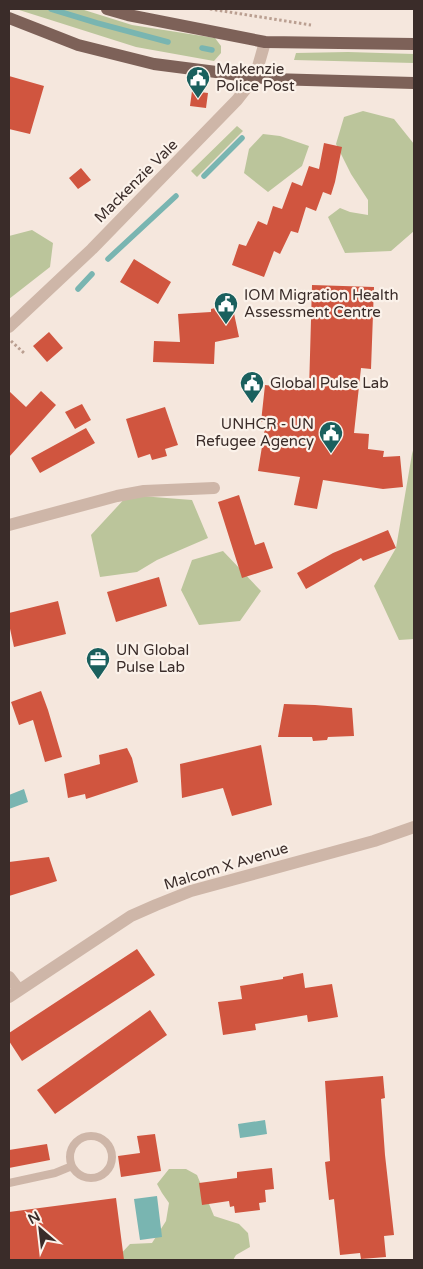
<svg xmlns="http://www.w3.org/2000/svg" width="423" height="1269" font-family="'Varela Round',sans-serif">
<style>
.green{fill:#bbc59b}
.water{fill:#79b5b1}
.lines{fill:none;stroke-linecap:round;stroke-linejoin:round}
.stream{stroke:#79b5b1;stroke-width:5.5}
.building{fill:#d0553f}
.path{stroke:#ba9f91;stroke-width:3;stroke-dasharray:2.5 2.5;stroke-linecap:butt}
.lane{stroke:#ceb6a8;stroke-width:8}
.street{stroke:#ceb6a8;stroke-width:12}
.primary{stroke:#7d6158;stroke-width:12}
.labels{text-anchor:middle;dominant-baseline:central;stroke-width:4.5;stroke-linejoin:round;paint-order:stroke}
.poi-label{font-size:15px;fill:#3a2c29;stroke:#fbf2ea;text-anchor:start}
.street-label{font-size:15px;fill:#3a2c29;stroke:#fbf2ea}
</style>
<rect width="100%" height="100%" fill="#f5e7dd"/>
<path class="green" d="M16,9H81L132,25L215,38L221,46V53L214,61L136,47Z
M348,52L414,54V63L294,60L296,53Z
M363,111L394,119L414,144V231L391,251L345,253L328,217L340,208L350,212L368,215V200L351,174L336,144L344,117Z
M237,126L243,131L197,177L191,171Z
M263,134L280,136L309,146L302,166L268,192L244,173L249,149Z
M32,230L53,243L50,267L9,299V236Z
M414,447V639L399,640L374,586L396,548L412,454Z
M128,495L192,500L208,538L157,560L137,572L100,577L91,535Z
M223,551L261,591L240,621L199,625L181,590L192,560Z
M169,1169H186L197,1175L214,1216L239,1224L248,1233L250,1247L236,1255L233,1260H118L117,1258L130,1244L152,1243L166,1221L169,1203L162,1193L157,1184Z"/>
<path class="water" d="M24,789L28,802L9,809V795Z
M265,1120L267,1134L240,1138L238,1124Z
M157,1196L162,1237L140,1240L134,1199Z"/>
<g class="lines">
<path class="stream" d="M51,9L97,23L168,42
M202,48L212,50
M204,176L242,138
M108,259L176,196
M78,289L92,274"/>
</g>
<path class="building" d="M9,76L44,86L30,134L9,129Z
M192,91L208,93L206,108L190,106Z
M324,143L342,147L335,182L331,195L323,192L316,211L306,207L298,233L291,231L280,254L274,251L264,277L232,265L239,244L246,246L258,221L267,225L273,206L282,209L292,182L302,186L309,166L319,169Z
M81,168L91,180L78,189L69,178Z
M134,259L171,282L158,304L120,282Z
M312,285L374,287L371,369L361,368L354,433L369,434L368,449L384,451L383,457L400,456L403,487L383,489L323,480L317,509L294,505L300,477L258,471L266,422H261L265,385L309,390Z
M232,304L239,337L215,342L214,364L153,362L154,341L180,342L178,314L211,312V309Z
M49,332L63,348L47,362L33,346Z
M9,391L26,407L41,391L56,405L9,457Z
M82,404L91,420L75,429L65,412Z
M165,407L178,445L165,449L167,456L152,460L150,454L138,458L126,419Z
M86,428L95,443L40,473L31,458Z
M239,495L255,545L264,542L273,568L242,578L218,502Z
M388,530L396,548L363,561L361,558L306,589L297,573L333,553Z
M159,577L167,606L116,622L107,592Z
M58,601L66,634L14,647L9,624V613Z
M41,691L48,710L62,757L45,762L33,720L19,725L11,702Z
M284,704L315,705L352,708L354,736L328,737L327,740L313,741L312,737H278Z
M261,745L272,805L232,816L223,788L182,798L180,764Z
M127,748L132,758L138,782L86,799L85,794L68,798L64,774L100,764L99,755Z
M49,857L57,881L9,896V862Z
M137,949L155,975L22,1061L9,1041V1033Z
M303,973L305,988L332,984L338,1017L308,1022L307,1015L255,1024L256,1030L223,1035L218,1002L242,999L240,986L283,979V977Z
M150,1010L167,1035L55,1114L37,1090Z
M383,1076L385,1098L381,1099L385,1155L394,1235L384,1236L386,1257L361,1259L360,1253L340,1255L334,1199L329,1200L325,1162L330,1161L325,1081Z
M155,1134L161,1171L121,1177L118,1156L140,1153L137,1136Z
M47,1144L50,1160L9,1168V1150Z
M272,1168L274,1189L265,1190L266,1202L259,1203L260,1210L235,1213L234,1206L230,1207L229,1201L202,1205L199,1183L237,1178V1172Z
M116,1198L124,1260H9V1212Z"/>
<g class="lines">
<path class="path" d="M210,9L311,25
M11,341L24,353"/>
<path class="lane" d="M70 1157a21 21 0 1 1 42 0a21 21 0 1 1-42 0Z
M9,1183L55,1173L72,1166"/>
<path class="street" d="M9,327L92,249L237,100L255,77L265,42
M9,525L117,496L144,491L214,488
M9,977L19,990
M9,997L131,916L156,905L191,891L374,841L414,827"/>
<path class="primary" d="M107,9L128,15L265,42L414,44
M9,18L78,45L154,64L271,79L414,83"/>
</g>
<defs>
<g id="civic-pin" transform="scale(1.25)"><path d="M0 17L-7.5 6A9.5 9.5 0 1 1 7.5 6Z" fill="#1a605e" stroke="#fbf2ea"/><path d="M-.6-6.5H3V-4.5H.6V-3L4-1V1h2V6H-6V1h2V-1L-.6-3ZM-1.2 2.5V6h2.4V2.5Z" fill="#fff"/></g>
<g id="office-pin" transform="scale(1.25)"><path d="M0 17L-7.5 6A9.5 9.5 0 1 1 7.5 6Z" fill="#1a605e" stroke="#fbf2ea"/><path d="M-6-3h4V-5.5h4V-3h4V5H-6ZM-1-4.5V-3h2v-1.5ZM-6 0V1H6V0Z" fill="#fff"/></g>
</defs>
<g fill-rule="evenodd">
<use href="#civic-pin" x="198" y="78"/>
<use href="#civic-pin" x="226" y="304"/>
<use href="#civic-pin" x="252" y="383"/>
<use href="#civic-pin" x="331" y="433"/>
<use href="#office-pin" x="98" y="659"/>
</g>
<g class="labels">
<g class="poi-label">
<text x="216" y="69">Makenzie<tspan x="216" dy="17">Police Post</tspan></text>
<text x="244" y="295">IOM Migration Health<tspan x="244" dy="17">Assessment Centre</tspan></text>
<text x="270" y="383">Global Pulse Lab</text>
<text x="314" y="424" text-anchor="end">UNHCR - UN<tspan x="314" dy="17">Refugee Agency</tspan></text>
<text x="116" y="650">UN Global<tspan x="116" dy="17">Pulse Lab</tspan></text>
</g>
<g class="street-label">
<text transform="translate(136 181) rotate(-45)">Mackenzie Vale</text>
<text transform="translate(226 866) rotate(-17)">Malcom X Avenue</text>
</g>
</g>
<rect width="423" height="1269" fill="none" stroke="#3a2c29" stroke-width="20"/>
<g transform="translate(40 1229) rotate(332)" stroke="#fbf2ea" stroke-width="4" paint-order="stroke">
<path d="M0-4L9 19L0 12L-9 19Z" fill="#3a2c29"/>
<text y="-8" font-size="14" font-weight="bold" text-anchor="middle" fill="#3a2c29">N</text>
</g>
</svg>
